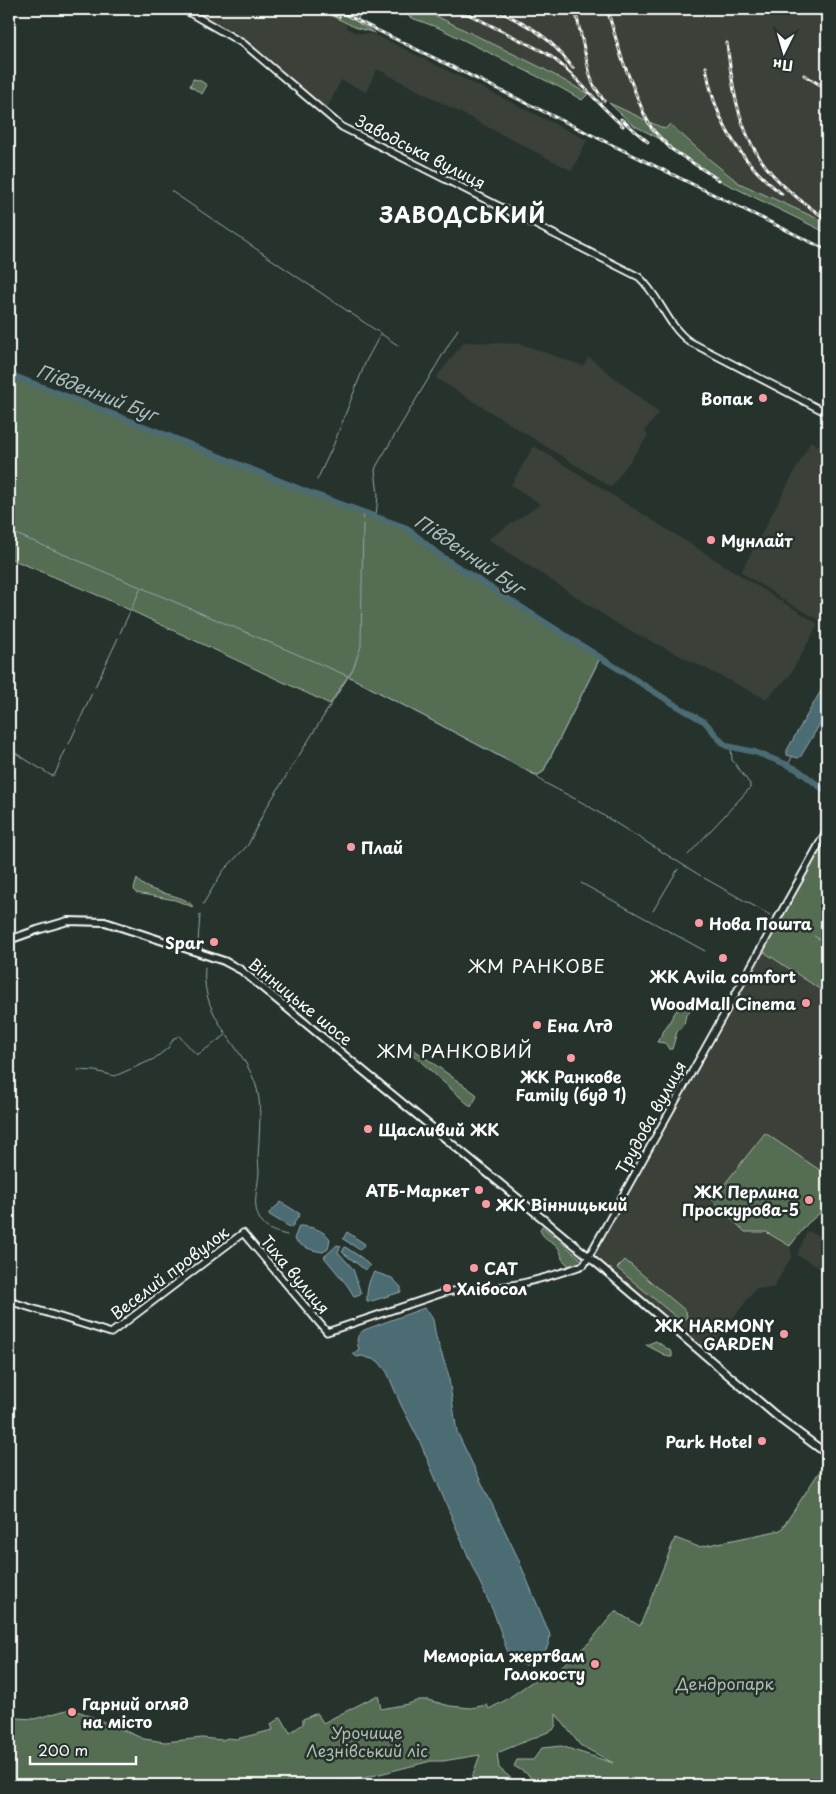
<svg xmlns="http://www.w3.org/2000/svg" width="836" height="1794" font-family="'Playpen Sans',sans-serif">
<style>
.built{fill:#3a4138}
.green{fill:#546d53;stroke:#aab6a9}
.water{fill:#4c6c73;stroke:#94a7ab}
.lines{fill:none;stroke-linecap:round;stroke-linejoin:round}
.stream{stroke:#94a7ab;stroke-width:1}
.river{stroke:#4c6c73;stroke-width:6}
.secondary-casing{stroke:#fff;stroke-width:9}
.primary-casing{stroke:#fff;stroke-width:10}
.secondary{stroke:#26332d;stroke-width:5.5}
.primary{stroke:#26332d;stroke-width:6}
.rail-casing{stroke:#fff;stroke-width:3}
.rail{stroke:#26332d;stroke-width:1;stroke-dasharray:4;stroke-linecap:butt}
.poi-dot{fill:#ff9aa2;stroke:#26332d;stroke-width:2}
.labels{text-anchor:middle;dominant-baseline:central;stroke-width:5;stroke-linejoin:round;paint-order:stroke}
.street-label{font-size:16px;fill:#fff;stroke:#26332d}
.poi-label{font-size:16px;font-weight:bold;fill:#fff;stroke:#26332d;text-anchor:start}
.park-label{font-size:16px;fill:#b2bdb2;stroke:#26332d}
.water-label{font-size:18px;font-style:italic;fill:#aebdc0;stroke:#26332d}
.neighbourhood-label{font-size:18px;letter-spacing:1px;fill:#fff;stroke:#26332d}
.district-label{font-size:21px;font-weight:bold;letter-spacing:1px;fill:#fff;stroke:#26332d}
</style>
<rect width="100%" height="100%" fill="#26332d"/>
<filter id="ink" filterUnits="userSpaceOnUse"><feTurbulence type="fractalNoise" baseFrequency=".02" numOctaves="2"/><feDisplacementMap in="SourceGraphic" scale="10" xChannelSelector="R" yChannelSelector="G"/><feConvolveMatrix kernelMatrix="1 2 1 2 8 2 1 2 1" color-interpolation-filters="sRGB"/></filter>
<g filter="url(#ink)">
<path class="built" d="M191,9H315L346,24L347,28L357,33L371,34L382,38L587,140L572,171L377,69L366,92L341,80L327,109L240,36Z
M407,9H827V223L739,183L709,159L670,125L665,129L588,94L542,68L426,11Z
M464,342L521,344L583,366L589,357L659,413L645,430L648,436L611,487L436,378Z
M811,441L827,450V624L792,605L741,572Z
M534,446L818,624L790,675L766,699L621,626L488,539L541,504L511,485Z
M761,950L827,994V1175L765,1134L745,1232L766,1231L790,1246L792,1256L773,1288H756L706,1354L591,1255Z
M807,1231L827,1239V1272L797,1255Z"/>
<path class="green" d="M317,9H359L358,23L375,33L357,28Z
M403,9L426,11L542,68L588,94L582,100L561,88L439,28L409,17Z
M193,79L199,80L207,85L202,94L190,86Z
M609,103L665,129L670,124L709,159L739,183L827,223V233L719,180L671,149L660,139L633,125Z
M9,374L159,432L305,491L407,528L438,554L458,567L601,656L543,772L538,775L533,774L348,676L330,704L102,597L9,558Z
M827,833V994L761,950Z
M137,879C147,895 186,893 193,907L175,900L136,893L134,889Z
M682,1006L686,1007L690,1012L686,1015L684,1024L677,1032L672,1049H669L665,1043L657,1042L676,1011Z
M409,1046L476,1094L477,1096L471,1107L409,1051Z
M765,1133L827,1175V1207L807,1224L790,1246L766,1232H745L712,1200Z
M542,1226L580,1258L583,1261V1263L570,1267L562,1259C560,1239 546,1245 540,1230Z
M625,1260L686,1311L687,1317L682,1322L617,1268Z
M656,1341L672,1352V1357H669L646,1345Z
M827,1460V1785H533V1783L529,1775L514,1766L517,1760H533L542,1748L561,1746L613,1763L580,1745L556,1714V1725L553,1730L497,1753L499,1768L513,1780L514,1785H453L454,1783H470L480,1755L443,1761H431L364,1778L335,1782L328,1785H9V1712L17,1718L34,1719L70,1709L83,1713L144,1739L165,1742L202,1738L222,1740L228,1738L236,1739L273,1730L271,1724L281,1717L290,1733L303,1724V1719L317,1713L323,1723L378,1695L381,1709L408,1704L419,1700H428L450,1706L471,1708L487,1705L489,1709L504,1701L533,1681L556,1671L590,1642L615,1611L640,1626L675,1538L699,1547L781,1530Z"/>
<path class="water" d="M827,680V712L801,756L798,758L787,755V750Z
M281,1202L300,1214L291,1228L268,1214Z
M299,1226C310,1226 324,1230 330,1239L328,1249L323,1252C313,1251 301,1247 294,1239Z
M347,1232L365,1244L360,1250L343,1239Z
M337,1245L341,1246L338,1252L353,1269L361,1294L354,1296L347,1285L324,1257Z
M345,1247L362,1258L370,1266L365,1270L342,1252Z
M374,1272L392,1278L401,1287V1292L372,1301H367C366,1293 369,1279 374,1272Z
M424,1308L429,1312L433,1320L436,1337L448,1373L457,1432L517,1556L550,1635C549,1652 540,1657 526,1665L516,1663L507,1650L494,1613L474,1570L420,1442L401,1405L387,1372L378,1361L362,1356L357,1357L353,1354L359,1349C356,1340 356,1336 364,1330Z"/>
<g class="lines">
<path class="stream" d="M171,191L399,346
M317,480L333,446L366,361L380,335
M376,517L378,495L375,470L377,465L458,329
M363,520L364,512
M9,531L348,676L533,774L543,782L585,804L701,876
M120,633L141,588
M95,687L118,638
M69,744L92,693
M9,749L52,776L55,774L66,749
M788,765L792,757
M534,774L538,775L543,772L601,656
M688,855L750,788V784L732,760L731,748
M704,878L770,915
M581,883L705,951
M203,904L223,871L248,845L265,810L353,669L361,646L363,524
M653,911L678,869
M200,915L198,942L204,951
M814,936L827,944
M205,967C199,1024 253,1050 259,1099C261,1118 259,1138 258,1157C258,1162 259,1167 259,1172C258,1190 250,1208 263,1224C269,1231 279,1233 287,1235
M179,1036L197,1055L226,1035
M78,1070L95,1071L115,1076L154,1059L168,1048L174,1038L177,1037"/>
<path class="river" d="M9,374L159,432L305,491L407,528L438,554L458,567L672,703L705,722L721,741L727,746L755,752L788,765L798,770L827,792"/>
<g class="secondary-casing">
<path id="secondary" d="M183,9L244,44L342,127L639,277C660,296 667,326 690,342L827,413
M9,1301L111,1333L243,1233L327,1332L446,1292C468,1288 490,1290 512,1285C536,1281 561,1273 584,1265L827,830"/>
</g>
<g class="primary-casing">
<path id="primary" d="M9,940L37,930L68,921L105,922L224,961L241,970L588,1256L780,1419L827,1454"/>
</g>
<use href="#secondary" class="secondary"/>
<use href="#primary" class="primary"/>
<g class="rail-casing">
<path id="rail" d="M322,9L339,17
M334,9L827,250
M458,9L546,53C576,74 596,103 623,126
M494,9C531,26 548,35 573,68
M575,9L590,75L593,84L604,101
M607,9L622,59L644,114L652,129L671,149L719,180
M727,43C737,130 750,168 825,218
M706,67C714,119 739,161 782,194
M804,75L827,89
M621,119L648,142"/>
</g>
<use href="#rail" class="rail"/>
</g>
</g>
<g class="poi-dot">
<circle cx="763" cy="398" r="5"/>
<circle cx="711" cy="540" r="5"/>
<circle cx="351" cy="847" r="5"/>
<circle cx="699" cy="923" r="5"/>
<circle cx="214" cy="942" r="5"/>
<circle cx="723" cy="958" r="5"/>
<circle cx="806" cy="1003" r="5"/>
<circle cx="537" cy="1025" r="5"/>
<circle cx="571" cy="1058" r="5"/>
<circle cx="368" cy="1129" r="5"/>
<circle cx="479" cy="1190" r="5"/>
<circle cx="809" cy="1200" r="5"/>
<circle cx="486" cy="1204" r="5"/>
<circle cx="474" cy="1268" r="5"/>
<circle cx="447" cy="1288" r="5"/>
<circle cx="784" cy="1334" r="5"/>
<circle cx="762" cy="1441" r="5"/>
<circle cx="595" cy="1664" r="5"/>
<circle cx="72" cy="1712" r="5"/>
</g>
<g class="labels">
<g class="street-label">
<text transform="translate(421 151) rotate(27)">Заводська вулиця</text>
<text transform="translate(301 1001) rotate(39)">Вінницьке шосе</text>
<text transform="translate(650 1117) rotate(-61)">Трудова вулиця</text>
<text transform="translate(169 1272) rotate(-37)">Веселий провулок</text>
<text transform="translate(296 1274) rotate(50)">Тиха вулиця</text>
</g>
<g class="poi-label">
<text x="753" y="398" text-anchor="end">Вопак</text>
<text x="721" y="540">Мунлайт</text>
<text x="361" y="847">Плай</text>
<text x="709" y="923">Нова Пошта</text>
<text x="204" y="942" text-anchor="end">Spar</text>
<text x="723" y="976" text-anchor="middle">ЖК Avila comfort</text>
<text x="796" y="1003" text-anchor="end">WoodMall Cinema</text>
<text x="547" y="1025">Ена Лтд</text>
<text x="571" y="1076" text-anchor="middle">ЖК Ранкове<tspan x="571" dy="18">Family (буд 1)</tspan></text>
<text x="378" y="1129">Щасливий ЖК</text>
<text x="469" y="1190" text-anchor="end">АТБ-Маркет</text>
<text x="799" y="1191" text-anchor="end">ЖК Перлина<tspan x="799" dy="18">Проскурова-5</tspan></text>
<text x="496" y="1204">ЖК Вінницький</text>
<text x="484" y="1268">САТ</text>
<text x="457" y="1288">Хлібосол</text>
<text x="774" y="1325" text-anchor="end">ЖК HARMONY<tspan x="774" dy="18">GARDEN</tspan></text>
<text x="752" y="1441" text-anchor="end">Park Hotel</text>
<text x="585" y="1655" text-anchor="end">Меморіал жертвам<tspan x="585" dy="18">Голокосту</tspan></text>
<text x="82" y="1703">Гарний огляд<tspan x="82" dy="18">на місто</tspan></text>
</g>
<g class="park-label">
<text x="725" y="1683">Дендропарк</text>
<text x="367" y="1732">Урочище<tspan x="367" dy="18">Лезнівський ліс</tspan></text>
</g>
<g class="water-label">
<text transform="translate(97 392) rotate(21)">Південний Буг</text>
<text transform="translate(470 554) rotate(34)">Південний Буг</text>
</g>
<g class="neighbourhood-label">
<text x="537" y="965">ЖМ РАНКОВЕ</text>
<text x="455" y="1050">ЖМ РАНКОВИЙ</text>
</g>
<g class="district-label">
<text x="463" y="214">ЗАВОДСЬКИЙ</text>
</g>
</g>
<rect width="836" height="1794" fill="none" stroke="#26332d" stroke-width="30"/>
<rect x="15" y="15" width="806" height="1764" fill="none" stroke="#fff" stroke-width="2" filter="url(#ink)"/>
<g transform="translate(784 52) rotate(185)" stroke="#26332d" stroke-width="4" paint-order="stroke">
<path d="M0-4L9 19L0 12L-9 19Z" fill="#ffffff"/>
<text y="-8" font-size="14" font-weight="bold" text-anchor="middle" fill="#ffffff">Пн</text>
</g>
<path d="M30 1756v8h106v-8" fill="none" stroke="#ffffff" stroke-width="2.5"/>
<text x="38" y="1756" font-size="15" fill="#ffffff" stroke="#26332d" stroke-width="4" paint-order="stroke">200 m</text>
</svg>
